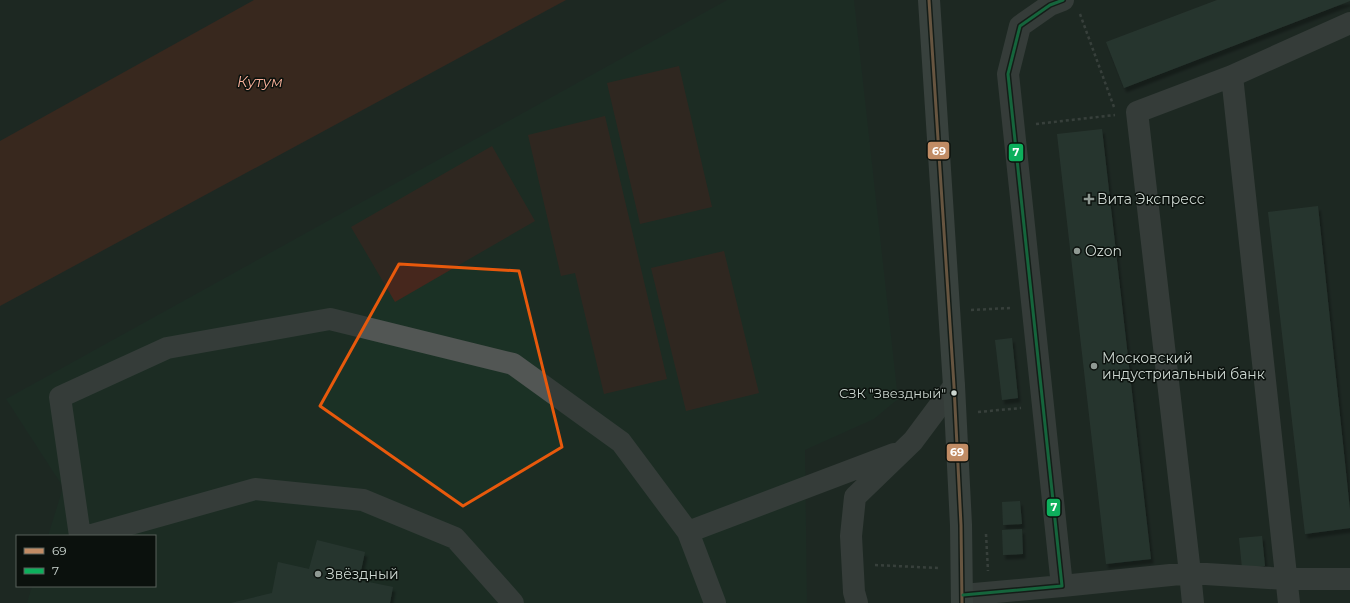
<svg xmlns="http://www.w3.org/2000/svg" width="1350" height="603" font-family="Montserrat,sans-serif">
<style>
.built{fill:#1b3125}
.green{fill:#46271d}
.water{fill:#592819}
.building{fill:#33453d;filter:url(#shadow)}
.lines{fill:none;stroke-linecap:round;stroke-linejoin:round}
.path{stroke:#585d5a;stroke-width:2.5;stroke-dasharray:3 3;stroke-linecap:butt}
.minor{stroke:#525654;stroke-width:22}
.major{stroke:#5a5f5d;stroke-width:22}
.bus-1-casing{stroke:#0b110d;stroke-width:6}
.bus-2-casing{stroke:#0b110d;stroke-width:6}
.bus-1{stroke:#c18c65;stroke-width:3}
.bus-2{stroke:#0daf5c;stroke-width:3}
.marked{fill:none;stroke:#e8590c;stroke-width:3;stroke-linejoin:round}
.poi-dot{fill:#8f9993;stroke:#0b110d;stroke-width:1.5}
.bus-dot{fill:#ccd6d0;stroke:#0b110d;stroke-width:1.5}
.labels{text-anchor:middle;dominant-baseline:central;stroke-width:3;stroke-linejoin:round;paint-order:stroke}
.bus-label{font-size:13px;fill:#ccd6d0;stroke:#0b110d;text-anchor:end}
.poi-label{font-size:14px;fill:#ccd6d0;stroke:#0b110d;text-anchor:start}
.water-label{font-size:15px;font-style:italic;fill:#f9b09a;stroke:#0b110d}
.line-badge{stroke:#0b110d;stroke-width:1.5}
.badge-label{font-size:11px;text-anchor:middle;font-weight:bold;fill:#fff}
</style>
<defs>
<filter id="shadow"><feDropShadow dx="2.5" dy="4.5" stdDeviation="1" flood-color="#0009"/></filter>
</defs>
<rect width="100%" height="100%" fill="#1e2823"/>
<path class="built" d="M727,0H854L898,399L874,419L805,450L807,603H27L32,586H155V536H48L63,487L6,399Z"/>
<path class="green" d="M679,66L712,207L640,224L607,83Z
M605,116L667,379L604,394L575,273L561,276L528,135Z
M492,146L535,221L395,302L351,227Z
M724,251L759,393L686,411L651,268Z"/>
<path class="water" d="M254,0H566L0,306V141Z"/>
<path class="building" d="M1217,0H1350V1L1124,88L1106,42Z
M1102,129L1151,559L1106,564L1057,134Z
M1318,206L1350,510V528L1305,534L1268,212Z
M1012,338L1018,398L1002,400L995,340Z
M1020,501L1022,524L1003,525L1002,502Z
M1022,529L1023,554L1003,555L1002,530Z
M1262,536L1265,566L1242,568L1239,538Z
M317,540L365,552L359,580L393,587L390,603H231L272,593L278,562L309,569Z"/>
<g class="lines">
<path class="path" d="M1080,14L1114,107
M1036,124L1115,115
M971,310L1010,308
M978,412L1021,408
M986,534L988,571
M875,565L938,568"/>
<path class="minor" d="M1350,23L1232,76L1137,112L1190,573L1286,579H1350
M1232,76L1289,603
M688,532L894,454
M80,536L60,397L167,348L330,319L513,364L621,442L688,532L715,603
M88,536L255,489L363,500L455,538L513,603
M1062,586L1190,573L1193,603
M963,595L1062,586L1008,74L1020,26L1050,5L1063,0
M857,603L854,592L851,536L855,497L913,441L954,386"/>
<path class="major" d="M929,0L954,386L961,525L962,603"/>
<g class="bus-1-casing">
<path id="bus-1" d="M929,0L954,386L961,525L962,603"/>
</g>
<g class="bus-2-casing">
<path id="bus-2" d="M963,595L1062,586L1008,74L1020,26L1050,5L1063,0"/>
</g>
<use href="#bus-1" class="bus-1"/>
<use href="#bus-2" class="bus-2"/>
</g>
<path d="M0 0H1350V603H0ZM399,264L519,271L562,447L463,506L320,406Z" fill="#1e2823" fill-opacity=".55" fill-rule="evenodd"/>
<path class="marked" d="M399,264L519,271L562,447L463,506L320,406Z"/>
<g class="poi-dot">
<path d="M1087 193h4v4h4v4h-4v4h-4v-4h-4v-4h4z"/>
<circle cx="1077" cy="251" r="4"/>
<circle cx="1094" cy="366" r="4"/>
<circle cx="318" cy="574" r="4"/>
</g>
<circle class="bus-dot" cx="954" cy="393" r="3.5"/>
<g class="labels">
<g class="bus-label">
<text x="946" y="393">СЗК "Звездный"</text>
</g>
<g class="poi-label">
<text x="1097" y="199">Вита Экспресс</text>
<text x="1085" y="251">Ozon</text>
<text x="1102" y="358">Московский<tspan x="1102" dy="16">индустриальный банк</tspan></text>
<text x="326" y="574">Звёздный</text>
</g>
<g class="water-label">
<text x="260" y="81">Кутум</text>
</g>
</g>
<g class="line-badge">
<rect x="927" y="141" width="23" height="19" rx="4" fill="#c18c65"/>
<rect x="1008" y="143" width="16" height="19" rx="4" fill="#0daf5c"/>
<rect x="946" y="443" width="23" height="19" rx="4" fill="#c18c65"/>
<rect x="1046" y="498" width="15" height="19" rx="4" fill="#0daf5c"/>
</g>
<g class="badge-label">
<text x="939" y="155">69</text>
<text x="1016" y="156">7</text>
<text x="957" y="456">69</text>
<text x="1054" y="511">7</text>
</g>
<rect x="16" y="535" width="140" height="52" fill="#0b110d" stroke="#58605b"/>
<rect x="24" y="548" width="20" height="6" fill="#c18c65" stroke="#58605b"/>
<text x="52" y="555" font-size="12" fill="#ccd6d0">69</text>
<rect x="24" y="568" width="20" height="6" fill="#0daf5c" stroke="#58605b"/>
<text x="52" y="575" font-size="12" fill="#ccd6d0">7</text>
</svg>
